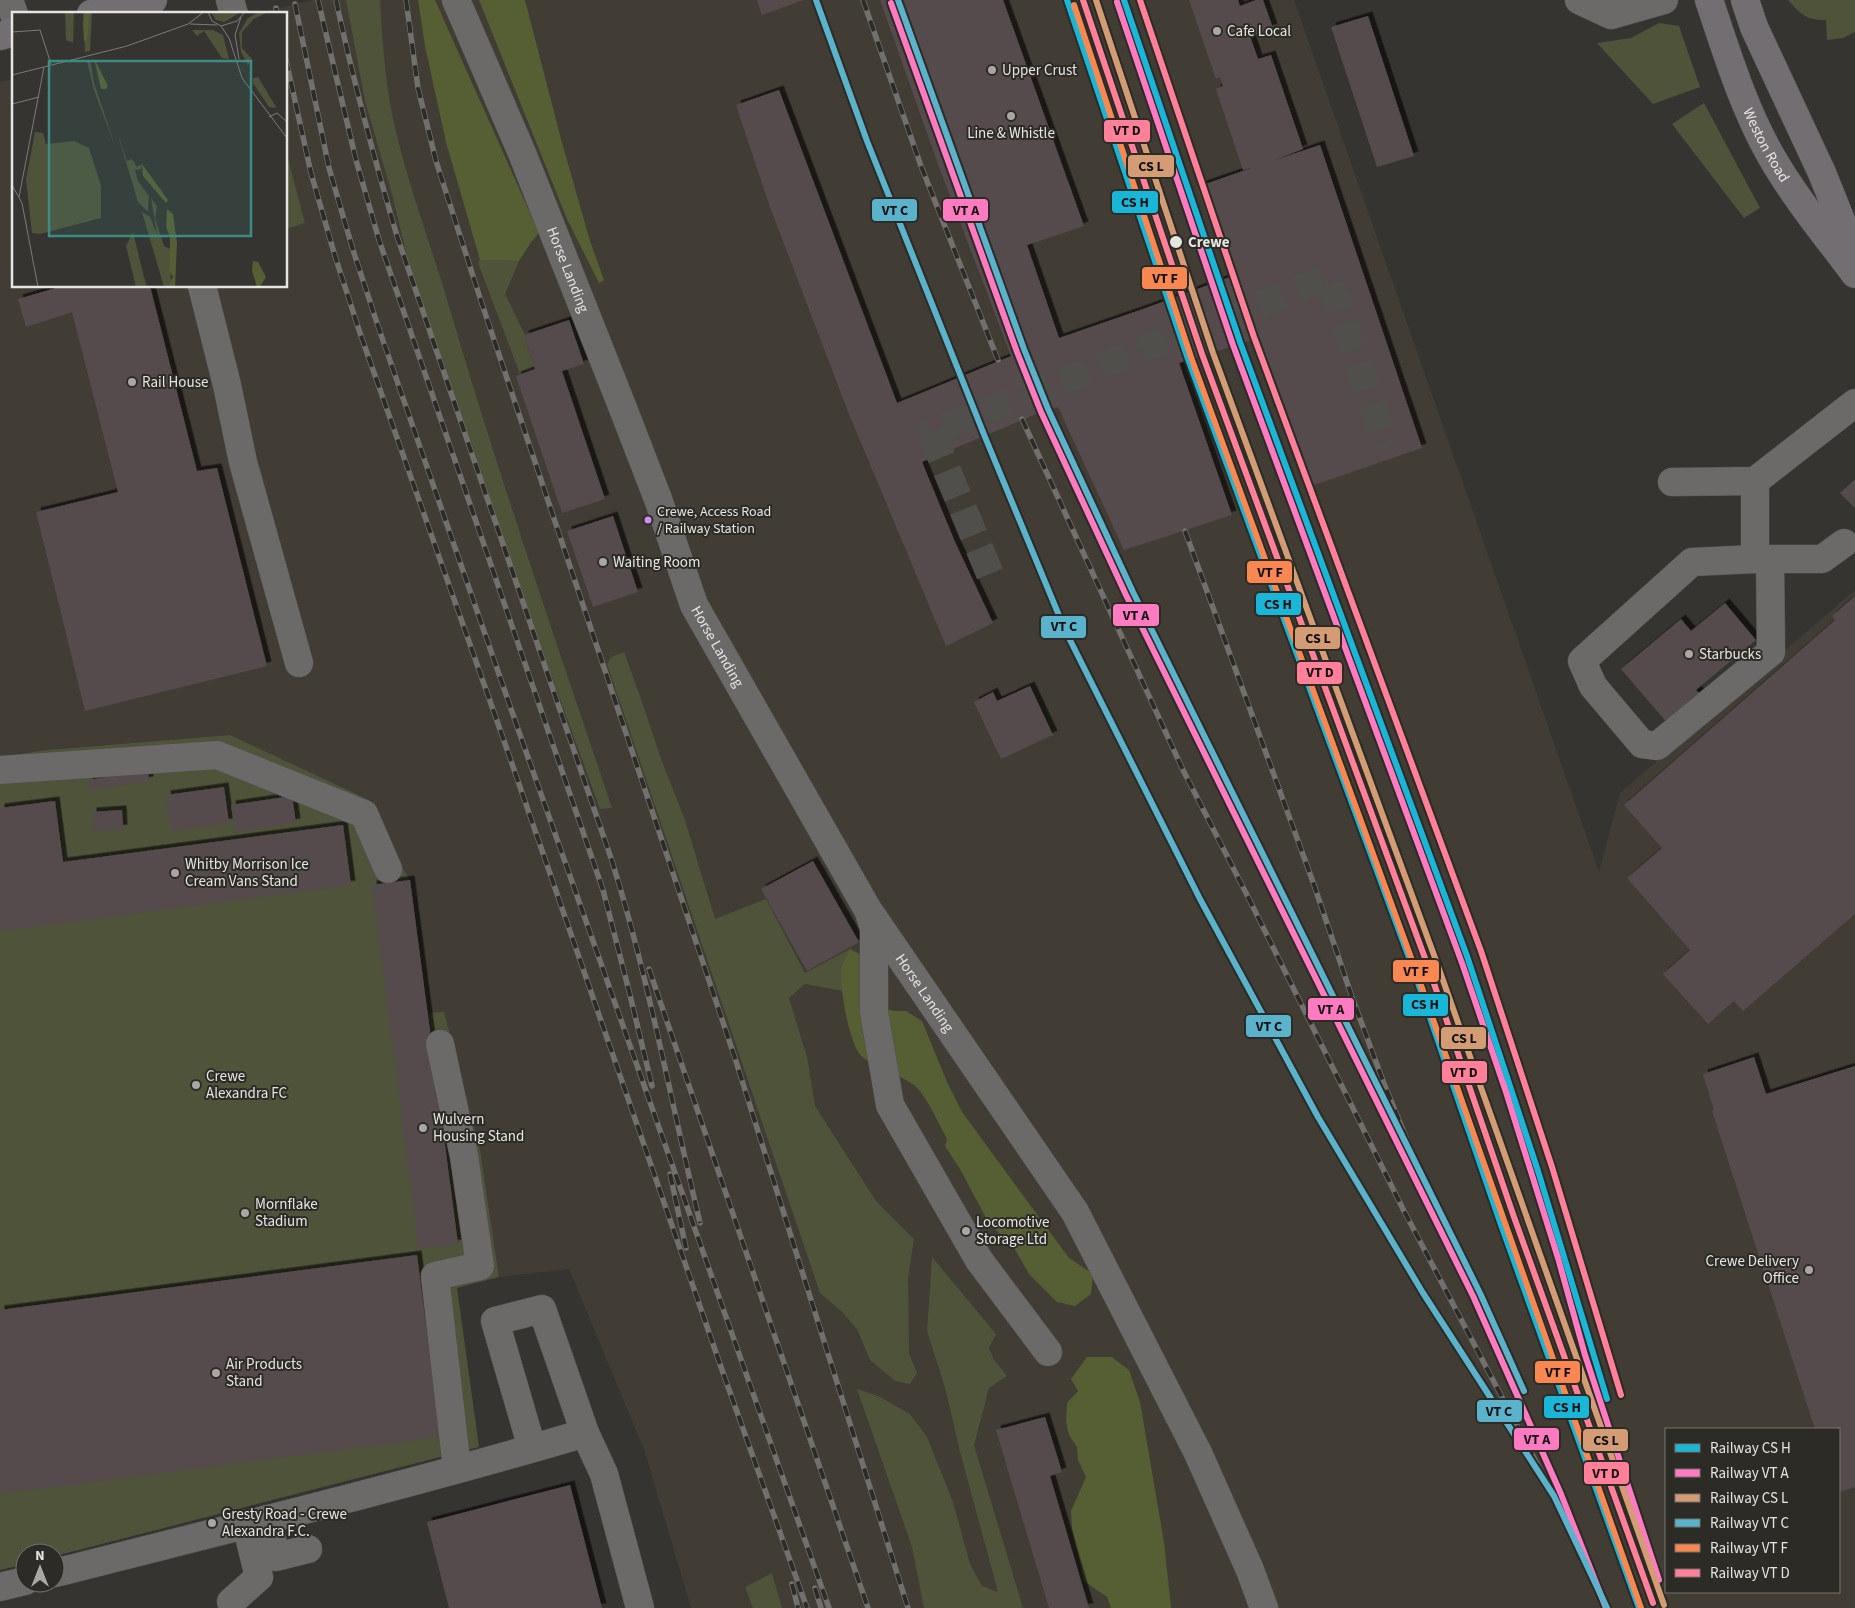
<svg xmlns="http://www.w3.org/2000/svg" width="1855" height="1608" font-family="'Source Sans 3',sans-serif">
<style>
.built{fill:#413c34;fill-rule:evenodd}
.green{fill:#4e533a}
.forest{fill:#565f34}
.building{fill:#554b4e;filter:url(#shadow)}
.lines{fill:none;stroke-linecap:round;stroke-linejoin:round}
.minor-tunnel{stroke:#504f4c;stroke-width:28;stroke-dasharray:28 14;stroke-linecap:butt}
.minor-casing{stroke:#52514e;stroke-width:29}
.major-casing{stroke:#52514e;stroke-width:29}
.minor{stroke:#6c6a69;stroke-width:28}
.major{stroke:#726e72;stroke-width:28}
.rail-casing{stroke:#72706e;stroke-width:5.5}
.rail{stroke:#2d2b26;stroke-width:4;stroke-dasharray:11;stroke-linecap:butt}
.rail-1-casing{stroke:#2d2b26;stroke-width:10}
.rail-2-casing{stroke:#2d2b26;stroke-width:10}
.rail-3-casing{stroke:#2d2b26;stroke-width:10}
.rail-4-casing{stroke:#2d2b26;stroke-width:10}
.rail-5-casing{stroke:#2d2b26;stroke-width:10}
.rail-6-casing{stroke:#2d2b26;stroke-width:10}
.rail-1{stroke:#1ab6d8;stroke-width:6}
.rail-2{stroke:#fe7ac1;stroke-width:6}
.rail-3{stroke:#d39c74;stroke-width:6}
.rail-4{stroke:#5ab2cb;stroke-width:6}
.rail-5{stroke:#f88751;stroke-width:6}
.rail-6{stroke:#ff8098;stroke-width:6}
.poi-dot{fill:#a8a7a4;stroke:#2d2b26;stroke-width:2}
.stop-dot{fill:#e6e5e2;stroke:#2d2b26;stroke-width:2}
.bus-dot{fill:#ce8fe9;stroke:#2d2b26;stroke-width:2}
.labels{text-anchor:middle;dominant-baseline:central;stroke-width:4;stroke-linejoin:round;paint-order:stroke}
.bus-label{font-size:14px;fill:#e6e5e2;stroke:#2d2b26;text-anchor:start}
.poi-label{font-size:15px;fill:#e6e5e2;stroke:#2d2b26;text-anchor:start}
.street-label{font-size:15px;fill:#e6e5e2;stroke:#2d2b26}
.stop-label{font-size:15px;font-weight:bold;fill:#e6e5e2;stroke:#2d2b26;text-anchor:start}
.inset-road{fill:none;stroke:#7c7b78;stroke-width:1}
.view{fill:#3a8c85;fill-opacity:0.15;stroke:#3a8c85;stroke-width:2.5}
.inset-edge{fill:none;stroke:#e6e5e2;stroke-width:2.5}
.line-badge{stroke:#2d2b26;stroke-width:2}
.pale-badge-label{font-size:14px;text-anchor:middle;font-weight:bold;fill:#111}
</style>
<defs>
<filter id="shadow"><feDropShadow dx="4.5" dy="-4.5" stdDeviation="0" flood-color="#0009"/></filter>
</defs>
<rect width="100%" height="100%" fill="#363431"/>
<path class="built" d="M312,0H1294L1599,872L1620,793L1855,590V1608H691L645,1452L569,1269L499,1277L480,1149L444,1013H428L410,880L230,735L46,750L0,757V82L14,79V286H286V14H256ZM1666,1429H1839V1592H1666Z"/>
<path class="green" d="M346,0H380C382,38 385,77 392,114C405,176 428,236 446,296C496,468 555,638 612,808L600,809L512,567L475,453L434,342L409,265L392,194L365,101Z
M1788,0H1855V32L1843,38L1827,40L1826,20C1806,20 1802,15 1788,0Z
M1659,23L1679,26L1700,87L1653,104L1597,43L1631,38Z
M1704,103L1760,208L1744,218L1672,124Z
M286,151L305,223L286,229Z
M480,260L519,261L505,294L525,335H524L535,369L520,374L478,263Z
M624,652L641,699L661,759L685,820L715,919L766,899L805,973L850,949L843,991L805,984L789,998L807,1057L815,1106L876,1201L914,1239L908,1278L909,1354L917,1373L910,1384L895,1381L870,1360L857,1329L841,1311L820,1293L607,664L611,657Z
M230,735L369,800L383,837L410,880L428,1013L444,1012L480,1149L499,1277L457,1288L479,1447L55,1556V1553H25V1564L0,1570V757L46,750Z
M932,1257L996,1334L989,1348L994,1360L1007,1376L989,1388L974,1445L1023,1608H924L912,1547L857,1389L878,1396L910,1414L927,1437L953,1502L970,1564L982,1586L998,1592L960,1452L946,1391L927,1331Z
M772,1573L782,1608H753L745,1587Z"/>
<path class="forest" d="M418,0H435L539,233L532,241L519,261L480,260L446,142L425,46Z
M479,0H525L561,139L590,241L604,280L599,283L567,219Z
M850,949L871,960L876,1007L895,1011H906L922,1021L947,1082L962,1112L1069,1258L1093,1274L1091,1294L1075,1306L1057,1302L1029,1274L1013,1246L996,1230L986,1218L960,1169L945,1146L947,1139C940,1126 926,1095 915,1086C901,1074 870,1068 859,1053C849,1040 838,983 842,967C843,961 848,955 850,949Z
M1087,1357H1112L1129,1370L1140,1402L1164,1542L1171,1608H1111L1107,1597L1084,1581L1072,1528L1071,1511L1086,1477L1078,1460L1077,1447L1069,1435L1066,1422L1067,1403L1078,1391L1071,1379Z"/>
<path class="building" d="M757,0H804L762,15Z
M880,0H1003L1084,226L1027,245L1059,338L1143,309L1230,277L1197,187L1254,167L1243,170L1216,89L1223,86L1220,77L1216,79L1189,0H1238L1240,6L1256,0H1263L1273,28L1250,36L1258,59L1271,55L1303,149L1272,161L1320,145L1422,448L1305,488L1252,340L1179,363L1232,515L1124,550L1058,407L1034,415L922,462L955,542L993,623L946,646L847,409L770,207L736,105L779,90L897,403L1011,356L939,167Z
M1368,16L1414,156L1377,167L1331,27Z
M63,286H150L197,471L217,468L267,666L85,711L36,512L118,492L72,312L26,327L18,299Z
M569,320L584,364L562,371L605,499L562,513L516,376L535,369L524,335Z
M1855,479V508L1840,493Z
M613,516L638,592L593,607L567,531Z
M1855,596V914L1743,1011L1734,1001L1708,1024L1663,974L1690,950L1627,878L1662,848L1624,805L1835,620L1832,616Z
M1725,603L1756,640L1696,690L1704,697L1669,725L1621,669L1681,619L1691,631Z
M1030,686L1053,735L1001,759L974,702L993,692L997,701Z
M148,771L149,781L89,790L88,780Z
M224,787L229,823L171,831L166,795Z
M292,796L296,823L235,832L231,805Z
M55,801L63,862L343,825L351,885L0,931V808Z
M122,810L123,829L93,831L92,812Z
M813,861L859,942L807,971L761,889Z
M410,880L458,1244L419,1249L372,885Z
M1754,1057L1766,1094L1855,1066V1487L1839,1492V1429H1815L1712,1111L1714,1110L1703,1074Z
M417,1255L440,1437L0,1494V1310Z
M1045,1417L1062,1472L1050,1476L1089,1608H1049L996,1430Z
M570,1485L602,1608H449L427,1522Z"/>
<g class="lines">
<path class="minor-tunnel" d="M990,574L931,432L1329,277L1387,448"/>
<g class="minor-casing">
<g id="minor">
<path d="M9,0L14,14"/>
<path d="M230,0L234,14"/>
<path id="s1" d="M456,0L522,153L624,411L658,499L694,605L868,910L1075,1212L1198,1453L1250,1570L1264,1608"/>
<path d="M1579,0L1611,15L1664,0"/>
<path d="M202,286L227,385L243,462L299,663"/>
<path d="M1755,481V559"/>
<path d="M1672,482L1755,481L1855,403"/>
<path d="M1770,559L1771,652L1657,746L1642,744L1593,686L1582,661L1692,562L1755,559H1822L1844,543"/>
<path d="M0,770L217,755L364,814L388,869"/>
<path d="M870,916L874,928V1012L890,1105L979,1260L1048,1352"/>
<path d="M440,1044L464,1156L480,1266L435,1276L457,1469"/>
<path d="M585,1433L604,1474L640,1608"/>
<path d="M267,1519L276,1557L308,1549"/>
<path d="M55,1573C232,1528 410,1485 585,1433L542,1309L495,1321L532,1448"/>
<path d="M0,1587L25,1581"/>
<path d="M231,1602L259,1577L246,1524"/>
</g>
</g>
<g class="major-casing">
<g id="major">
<path id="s2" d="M1709,0C1727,53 1743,107 1771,156C1795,198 1826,235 1855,274"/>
<path d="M1745,0L1754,27L1822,173L1855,255"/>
<path d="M91,14L153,0"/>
<path d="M0,36L14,32"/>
</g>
</g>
<use href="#minor" class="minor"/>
<use href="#major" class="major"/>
<g class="rail-casing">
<path id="rail" d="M318,0L356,160L379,240L603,890L629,991L652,1086
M336,0C353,80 374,158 397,236L612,861C649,979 671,1102 700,1223
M406,0L418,88L436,161L482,304L734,1055L908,1608
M863,0L921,166L998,360
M295,4L329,168L353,250L379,329L518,729L829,1608
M276,8L277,14
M286,60L311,173L335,256L360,333L502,735L721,1367L807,1608
M1022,419L1182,768L1248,897L1403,1209L1554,1496
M1185,531L1313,882L1352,997L1383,1081L1418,1167
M649,969L868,1608
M670,1174L686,1248
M792,1584L798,1608
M815,1588L821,1608"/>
</g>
<use href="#rail" class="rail"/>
<g class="rail-1-casing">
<path id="rail-1" d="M1067,0L1188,359L1415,974L1500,1222L1639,1608
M1124,0L1240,342L1467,956L1538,1171L1607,1399"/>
</g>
<g class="rail-2-casing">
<path id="rail-2" d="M1117,2L1233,345L1462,963L1506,1092L1558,1258L1585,1355L1659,1580
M891,3L1017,352L1041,412L1126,595L1473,1296L1561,1494L1606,1608"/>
</g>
<g class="rail-3-casing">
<path id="rail-3" d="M1096,0L1213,353L1438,966L1664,1605"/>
</g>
<g class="rail-4-casing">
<path id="rail-4" d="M816,0L867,141L985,437L1065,630L1200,899L1318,1117L1423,1293L1554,1496L1607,1608
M898,0L1024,349L1048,409L1133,592L1480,1293L1524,1391"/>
</g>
<g class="rail-5-casing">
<path id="rail-5" d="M1074,5L1192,360L1417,974L1641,1608"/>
</g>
<g class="rail-6-casing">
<path id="rail-6" d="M1083,0L1202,354L1429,969L1514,1217L1653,1603
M1140,0L1254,337L1481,951L1552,1167L1621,1395"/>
</g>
<use href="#rail-1" class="rail-1"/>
<use href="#rail-2" class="rail-2"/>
<use href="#rail-3" class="rail-3"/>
<use href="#rail-4" class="rail-4"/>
<use href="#rail-5" class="rail-5"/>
<use href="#rail-6" class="rail-6"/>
</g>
<g class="poi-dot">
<circle cx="1217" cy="31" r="5"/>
<circle cx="992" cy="70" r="5"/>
<circle cx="1011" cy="116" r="5"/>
<circle cx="132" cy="382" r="5"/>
<circle cx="603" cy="562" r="5"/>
<circle cx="1689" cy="654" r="5"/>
<circle cx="175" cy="873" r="5"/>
<circle cx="196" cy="1085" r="5"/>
<circle cx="423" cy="1128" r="5"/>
<circle cx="245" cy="1213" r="5"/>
<circle cx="966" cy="1231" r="5"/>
<circle cx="1809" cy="1270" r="5"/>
<circle cx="216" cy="1373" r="5"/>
<circle cx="212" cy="1523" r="5"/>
</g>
<circle class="stop-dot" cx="1176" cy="242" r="7"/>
<circle class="bus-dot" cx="648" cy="520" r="4.5"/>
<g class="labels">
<g class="bus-label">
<text x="657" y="512">Crewe, Access Road<tspan x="657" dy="17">/ Railway Station</tspan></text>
</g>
<g class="poi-label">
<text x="1227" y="31">Cafe Local</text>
<text x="1002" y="70">Upper Crust</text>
<text x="1011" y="133" text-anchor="middle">Line &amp; Whistle</text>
<text x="142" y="382">Rail House</text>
<text x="613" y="562">Waiting Room</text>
<text x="1699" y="654">Starbucks</text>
<text x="185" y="864">Whitby Morrison Ice<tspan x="185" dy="17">Cream Vans Stand</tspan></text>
<text x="206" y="1076">Crewe<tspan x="206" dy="17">Alexandra FC</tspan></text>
<text x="433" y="1119">Wulvern<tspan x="433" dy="17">Housing Stand</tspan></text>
<text x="255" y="1204">Mornflake<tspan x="255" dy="17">Stadium</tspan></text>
<text x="976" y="1222">Locomotive<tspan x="976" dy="17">Storage Ltd</tspan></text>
<text x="1799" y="1261" text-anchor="end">Crewe Delivery<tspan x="1799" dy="17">Office</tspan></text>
<text x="226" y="1364">Air Products<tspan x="226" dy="17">Stand</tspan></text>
<text x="222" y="1514">Gresty Road - Crewe<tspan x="222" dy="17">Alexandra F.C.</tspan></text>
</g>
<g class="street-label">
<text stroke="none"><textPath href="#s2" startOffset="156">Weston Road</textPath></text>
<text stroke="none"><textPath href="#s1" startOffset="292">Horse Landing</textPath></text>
<text stroke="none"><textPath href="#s1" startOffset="698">Horse Landing</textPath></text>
<text stroke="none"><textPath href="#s1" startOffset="1102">Horse Landing</textPath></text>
</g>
<g class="stop-label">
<text x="1188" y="242">Crewe</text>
</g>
</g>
<g transform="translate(12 12)">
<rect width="275" height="275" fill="#363431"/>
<path d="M53,0H62L61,31L54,28ZM71,0H80L78,39L73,40ZM199,0H229L212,10L204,8ZM247,0H256L242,7L230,20V36L240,47L236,53L229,40L227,21L236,6ZM180,18H201L211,23L217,47L210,46L192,19L185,24ZM78,48L82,71L104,137L82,78L75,49ZM246,65L264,95L263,96L257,95L241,71V66ZM23,120L31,121L34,132L62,129L77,136L89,174V206L28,222L20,221L14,167ZM105,120L115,149L120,147L125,155L130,152L129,157L123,158L126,169L137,184L136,200L126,190ZM139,186L145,194L143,206L152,234L158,237L159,275H152L130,200L138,205L145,222ZM121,220L132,265L135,275H124L114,234Z" fill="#4e533a"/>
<path d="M73,0H78L75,29H72L71,12ZM82,46L96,74L94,77H89ZM130,152L156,188L154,191L131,164ZM155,197L161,202L165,231L163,275H158V270L161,265L158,260V225L154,215ZM241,249L246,250L254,265L248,275H245L240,259Z" fill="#565f34"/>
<path class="inset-road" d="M196,0L200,9L209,14L225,9L233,0M178,12L205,13M209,14L217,26L230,66L275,126M0,20L28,18L39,52M227,47L223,23L229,5M0,63L115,34L176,12L192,0M0,92L27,85M257,105L265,101L275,110M0,173L10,191L26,275M7,185L32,55"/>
<path class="view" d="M37,49H239V224H37Z"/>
<rect width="275" height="275" class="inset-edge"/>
</g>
<g class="line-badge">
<rect x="1103" y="119" width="48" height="24" rx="5" fill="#ff8098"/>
<rect x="1127" y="154" width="48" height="24" rx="5" fill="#d39c74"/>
<rect x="1111" y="190" width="48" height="24" rx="5" fill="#1ab6d8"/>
<rect x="942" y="198" width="47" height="24" rx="5" fill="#fe7ac1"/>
<rect x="871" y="198" width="47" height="24" rx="5" fill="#5ab2cb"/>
<rect x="1141" y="266" width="47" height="24" rx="5" fill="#f88751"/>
<rect x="1246" y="560" width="47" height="24" rx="5" fill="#f88751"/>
<rect x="1255" y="592" width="47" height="24" rx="5" fill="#1ab6d8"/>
<rect x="1112" y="603" width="48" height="24" rx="5" fill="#fe7ac1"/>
<rect x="1040" y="615" width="47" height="24" rx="5" fill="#5ab2cb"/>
<rect x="1294" y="626" width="47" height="24" rx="5" fill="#d39c74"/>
<rect x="1296" y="661" width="47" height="24" rx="5" fill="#ff8098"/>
<rect x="1392" y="959" width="48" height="24" rx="5" fill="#f88751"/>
<rect x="1402" y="993" width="47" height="24" rx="5" fill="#1ab6d8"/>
<rect x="1307" y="997" width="48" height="24" rx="5" fill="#fe7ac1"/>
<rect x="1245" y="1014" width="47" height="24" rx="5" fill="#5ab2cb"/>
<rect x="1440" y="1026" width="47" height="24" rx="5" fill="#d39c74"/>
<rect x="1441" y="1060" width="47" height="24" rx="5" fill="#ff8098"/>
<rect x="1534" y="1360" width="47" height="24" rx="5" fill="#f88751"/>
<rect x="1543" y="1395" width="47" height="24" rx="5" fill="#1ab6d8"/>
<rect x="1476" y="1399" width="47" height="24" rx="5" fill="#5ab2cb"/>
<rect x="1513" y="1427" width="47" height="24" rx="5" fill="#fe7ac1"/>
<rect x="1582" y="1428" width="47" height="24" rx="5" fill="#d39c74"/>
<rect x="1583" y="1461" width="47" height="24" rx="5" fill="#ff8098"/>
</g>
<g class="pale-badge-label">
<text x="1127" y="135">VT D</text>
<text x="1151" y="171">CS L</text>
<text x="1135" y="207">CS H</text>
<text x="966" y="215">VT A</text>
<text x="895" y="215">VT C</text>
<text x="1165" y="283">VT F</text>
<text x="1270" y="577">VT F</text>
<text x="1278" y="609">CS H</text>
<text x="1136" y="620">VT A</text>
<text x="1064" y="631">VT C</text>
<text x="1318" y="643">CS L</text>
<text x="1320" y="677">VT D</text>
<text x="1416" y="976">VT F</text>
<text x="1425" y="1009">CS H</text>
<text x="1331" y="1014">VT A</text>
<text x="1269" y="1031">VT C</text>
<text x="1464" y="1043">CS L</text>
<text x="1464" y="1077">VT D</text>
<text x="1558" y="1377">VT F</text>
<text x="1567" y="1412">CS H</text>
<text x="1499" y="1416">VT C</text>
<text x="1537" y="1444">VT A</text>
<text x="1606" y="1445">CS L</text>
<text x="1606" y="1478">VT D</text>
</g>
<rect x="1665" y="1428" width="175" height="165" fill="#2d2b26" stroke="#777571"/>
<rect x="1675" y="1444" width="25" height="8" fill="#1ab6d8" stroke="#777571"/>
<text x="1710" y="1453" font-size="15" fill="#e6e5e2">Railway CS H</text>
<rect x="1675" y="1469" width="25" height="8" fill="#fe7ac1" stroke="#777571"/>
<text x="1710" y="1478" font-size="15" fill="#e6e5e2">Railway VT A</text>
<rect x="1675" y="1494" width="25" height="8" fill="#d39c74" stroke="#777571"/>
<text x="1710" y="1503" font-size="15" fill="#e6e5e2">Railway CS L</text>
<rect x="1675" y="1519" width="25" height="8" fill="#5ab2cb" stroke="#777571"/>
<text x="1710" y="1528" font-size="15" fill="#e6e5e2">Railway VT C</text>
<rect x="1675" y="1544" width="25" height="8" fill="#f88751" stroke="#777571"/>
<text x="1710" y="1553" font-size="15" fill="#e6e5e2">Railway VT F</text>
<rect x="1675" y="1569" width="25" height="8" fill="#ff8098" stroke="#777571"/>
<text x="1710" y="1578" font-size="15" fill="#e6e5e2">Railway VT D</text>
<g transform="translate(40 1568)"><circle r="24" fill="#2d2b26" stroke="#777571"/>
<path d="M0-4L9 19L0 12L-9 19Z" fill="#a8a7a4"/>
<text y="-8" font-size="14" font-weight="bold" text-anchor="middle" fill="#e6e5e2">N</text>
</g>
</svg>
